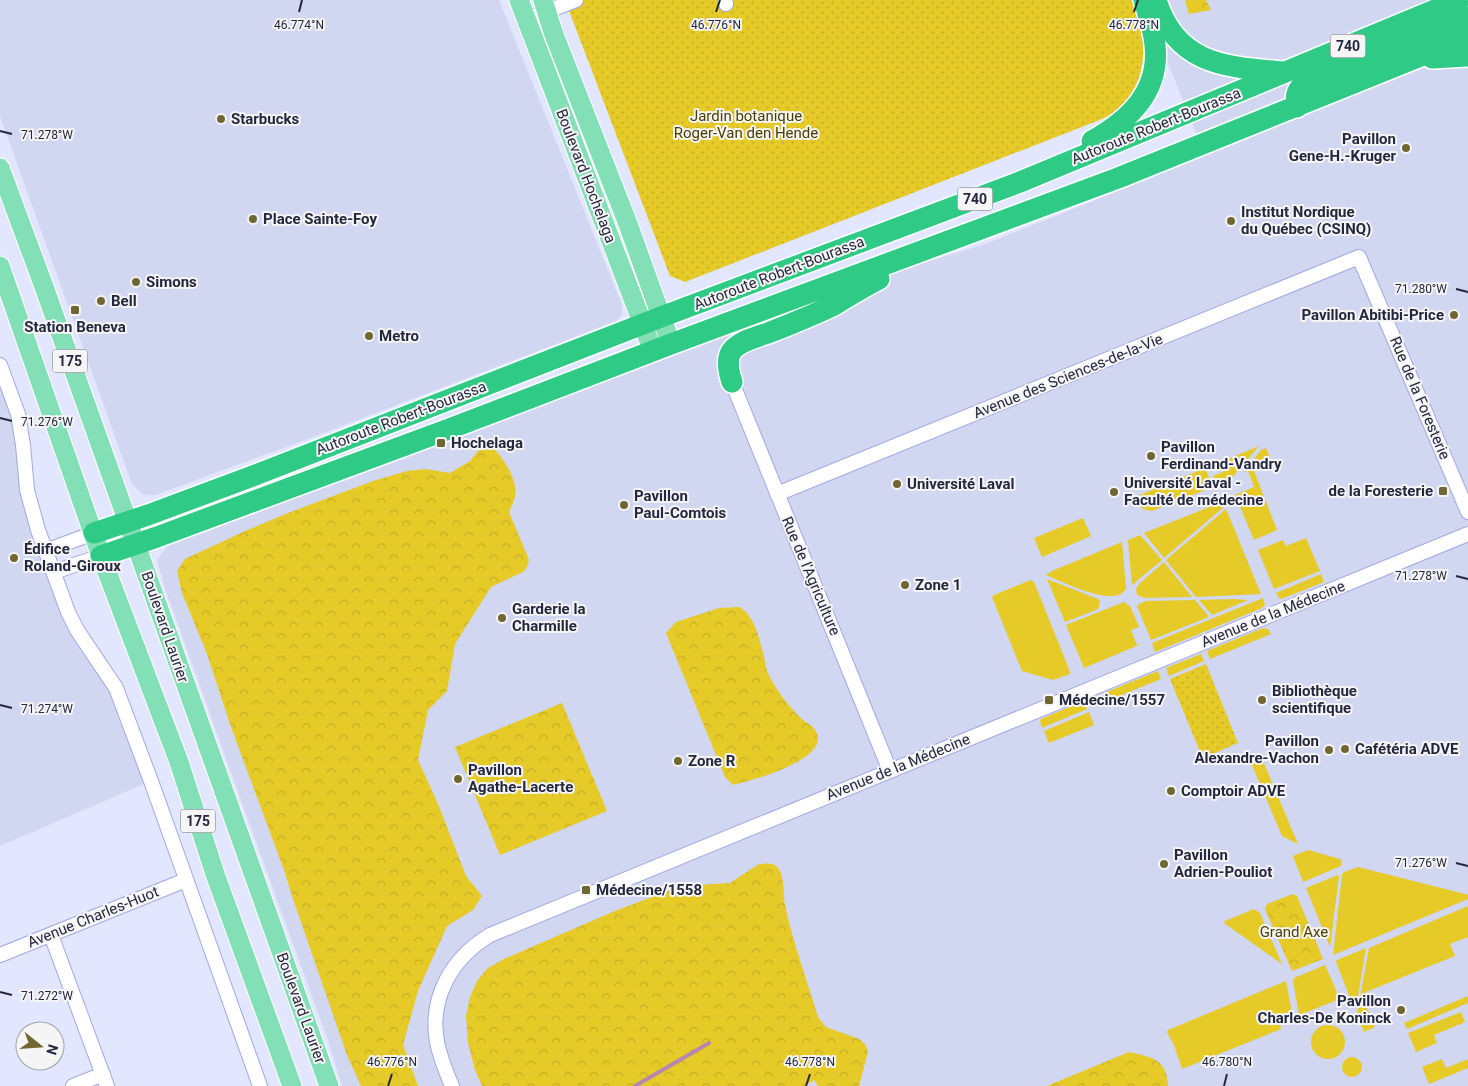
<svg xmlns="http://www.w3.org/2000/svg" width="1468" height="1086" font-family="Roboto,sans-serif">
<style>
.built{fill:#d1d6f1}
.grass{fill:#e6ca28}
.forest{fill:url(#forest-crowns)}
.garden{fill:url(#garden-dots)}
.lines{fill:none;stroke-linecap:round;stroke-linejoin:round}
.stream{stroke:#b687af;stroke-width:4}
.minor-casing{stroke:#a1a8e3;stroke-width:16}
.major-casing{stroke:#fff;stroke-width:21}
.highway-casing{stroke:#fff;stroke-width:24}
.minor{stroke:#fff;stroke-width:14}
.major{stroke:#82dfb6;stroke-width:19}
.highway{stroke:#2fca85;stroke-width:21}
.ticks{fill:none;stroke:#25273e;stroke-width:2}
.poi-dot{fill:#706633;stroke:#f5f5f5;stroke-width:2}
.labels{text-anchor:middle;dominant-baseline:central;stroke-width:4;stroke-linejoin:round;paint-order:stroke}
.shield{fill:#f5f5f5;stroke:#636575;stroke-width:1}
.shield-label{font-size:14px;font-weight:bold;fill:#25273e}
.park-label{font-size:15px;fill:#4b4000;stroke:#f5f5f5}
.poi-label{font-size:15px;font-weight:bold;fill:#25273e;stroke:#f5f5f5;text-anchor:start}
.street-label{font-size:15px;fill:#25273e;stroke:#f5f5f5}
.ticks-label{font-size:12px;text-anchor:middle;fill:#25273e;stroke:#f5f5f5;stroke-width:4;stroke-linejoin:round;paint-order:stroke}
</style>
<defs>
<pattern id="forest-crowns" width="20" height="18" patternUnits="userSpaceOnUse" patternTransform="scale(1.25)"><rect width="20" height="18" fill="#e6ca28"/><path d="M2 6a3 3 0 1 1 6 0M12 15a3 3 0 1 1 6 0" fill="none" stroke="#c5ae25"/></pattern>
<pattern id="garden-dots" width="8" height="8" patternUnits="userSpaceOnUse" patternTransform="scale(1.25)"><rect width="8" height="8" fill="#e6ca28"/><path d="M2 2h.1M6 6h.1" fill="none" stroke="#c5ae25" stroke-width="1.8" stroke-linecap="round"/></pattern>
</defs>
<rect width="100%" height="100%" fill="#e2e6ff"/>
<path class="built" d="M0,0H499L622,305V315L616,321L308,439L155,495L142,494L132,484L0,116Z
M1143,0H1468V1086H342L328,1040L243,806L165,588L157,560L169,544L482,423L841,287L983,245L1205,156Z
M0,365L23,445L54,572L108,673L151,781L0,846Z"/>
<path class="grass" d="M1259,446L1230,480L1217,485L1213,476L1225,471L1221,462Z
M1266,448L1270,458L1252,466L1277,530L1254,540L1235,495L1254,487L1248,471L1244,472L1261,450Z
M1205,468L1213,487L1152,511L1143,509L1141,506L1144,504L1140,495Z
M1222,502L1225,506L1164,558L1144,533Z
M1226,509L1261,594L1196,597L1166,560Z
M1083,518L1091,536L1042,557L1034,538Z
M1140,535L1162,560L1132,585L1128,540Z
M1306,538L1320,571L1274,589L1258,550L1283,540L1286,546Z
M1122,542L1126,588C1117,610 1061,581 1046,575L1052,571Z
M1164,562L1192,597L1145,598L1137,595L1136,589L1139,584Z
M1321,574L1324,582L1284,598L1280,599L1276,593Z
M1047,579L1098,599L1100,601L1099,607L1096,610L1065,622Z
M1031,580L1034,582L1069,669L1070,674L1053,680L1022,671L992,597L994,595Z
M1263,598L1265,604L1262,608L1155,652L1152,643Z
M1234,599L1248,600L1212,615L1199,600Z
M1195,600L1209,617L1151,640L1137,606L1139,604L1146,601Z
M1124,602L1130,606L1139,627L1131,630L1137,645L1146,642L1084,668L1066,625Z
M1263,628L1268,629L1271,634L1210,659L1207,651Z
M1201,654L1204,661L1169,676L1166,668Z
M1158,671L1161,679L1107,701L1104,693Z
M1084,701L1087,709L1042,728L1040,721L1041,719Z
M1089,712L1094,725L1049,743L1044,731Z
M1260,754L1298,844L1282,836L1249,758Z
M1308,850L1340,859L1342,861L1341,866L1303,882L1293,856Z
M1358,867L1465,894L1468,895V899L1333,955L1342,875L1344,872Z
M1338,875L1339,876L1330,947L1306,888Z
M1468,906V937L1450,944L1455,956L1366,992L1368,996L1363,998L1375,1027L1364,1032L1357,1014L1369,948Z
M1254,909L1260,913L1282,964L1224,923L1225,921Z
M1366,948L1356,1007L1354,1008L1336,962L1337,960Z
M1325,965L1340,999L1299,1015L1293,981L1294,978Z
M1286,981L1293,1018L1280,1023L1281,1029L1182,1069L1174,1045L1167,1032L1168,1030Z
M1468,996V1003L1407,1029L1404,1023Z
M1461,1012L1465,1022L1434,1035L1437,1043L1416,1052L1408,1033Z
M1311 1042a17 17 0 1 1 34 0a17 17 0 1 1-34 0Z
M1342 1067a10 10 0 1 1 20 0a10 10 0 1 1-20 0Z
M1442,1059L1446,1068L1468,1059V1068L1429,1084L1422,1067Z"/>
<path class="forest" d="M1185,0H1206L1211,10L1189,14Z
M482,446H491C503,457 518,479 515,497C514,502 511,507 509,512L529,560L527,567L523,572L491,587L455,644L447,691L428,710L418,760L438,804L466,876L482,896L473,910L447,926L418,991L403,1045L418,1086H361L347,1055L292,896L284,870L231,727L207,654L182,593L177,571L185,559L243,532L288,513L373,481L407,471L426,469L450,473L470,461Z
M739,607C754,615 759,637 763,653C765,659 765,665 767,671C775,689 789,707 803,720C807,723 813,726 815,730C835,758 751,781 733,785L725,777L666,633L676,622L719,608Z
M562,703L607,811L500,855L455,747Z
M759,864C765,864 773,862 777,867C785,875 783,894 785,905C793,943 807,980 818,1017L826,1027L859,1039L865,1044L868,1052L859,1086H818L814,1080L805,1086H482L475,1070L468,1043L466,1016L470,997L477,981L488,968L506,958L615,911L681,886L730,883Z
M1293,894L1297,896L1323,959L1292,971L1265,909L1267,904Z
M1129,1052C1152,1057 1167,1059 1168,1086H1047Z"/>
<path class="garden" d="M565,0H1134C1147,40 1151,82 1114,112C1110,116 1103,118 1097,121L685,282L670,276Z
M1206,664L1238,743L1208,756L1201,754L1170,679Z"/>
<g class="lines">
<path class="stream" d="M635,1086L709,1043"/>
<g class="minor-casing">
<path id="minor" d="M725,0L726,4
M526,20L576,0
M0,365L18,414L23,445L27,490L38,530L68,612L77,630L116,688L151,781L260,1086
M732,382L890,771
M777,494L1359,257L1468,512
M45,551L94,533
M54,572L101,556
M51,935L107,1086
M0,955L186,880
M73,1086L103,1074
M452,1086C446,1072 440,1057 437,1042C429,997 452,958 490,935L1468,534"/>
</g>
<g class="major-casing">
<path id="major" d="M519,0L653,351
M543,0L553,32L628,224L671,344
M0,168L43,284L329,1086
M0,266L101,556L179,762L215,874L292,1086"/>
</g>
<g class="highway-casing">
<path id="highway" d="M1156,0C1176,65 1226,67 1283,72
M1432,58L1468,56
M1297,107C1296,98 1295,93 1302,86L1468,17
M1092,141C1129,120 1160,92 1155,45C1154,30 1148,14 1144,0
M732,382C729,373 726,361 731,352C738,341 757,337 768,333C791,324 814,315 836,304C850,295 864,287 879,279
M94,533L148,515L258,474L661,317L1020,182L1459,0
M101,556L157,537L449,429L671,344L1118,178L1468,37"/>
</g>
<use href="#minor" class="minor"/>
<use href="#major" class="major"/>
<use href="#highway" class="highway"/>
</g>
<path class="ticks" d="M299,12L302,0M716,12L720,0M1134,12L1138,0M0,131L12,134M1456,289L1468,292M0,418L12,421M1456,576L1468,579M0,705L12,708M1456,863L1468,866M0,992L12,995M388,1086L392,1074M806,1086L810,1074M1224,1086L1227,1074"/>
<g class="poi-dot">
<circle cx="221" cy="119" r="5"/>
<circle cx="1406" cy="148" r="5"/>
<circle cx="253" cy="219" r="5"/>
<circle cx="1231" cy="221" r="5"/>
<circle cx="136" cy="282" r="5"/>
<circle cx="101" cy="301" r="5"/>
<rect x="70" y="305" width="10" height="10" rx="2.5"/>
<circle cx="1454" cy="315" r="5"/>
<circle cx="369" cy="336" r="5"/>
<rect x="436" y="438" width="10" height="10" rx="2.5"/>
<circle cx="1151" cy="456" r="5"/>
<circle cx="897" cy="484" r="5"/>
<rect x="1438" y="486" width="10" height="10" rx="2.5"/>
<circle cx="1114" cy="492" r="5"/>
<circle cx="624" cy="505" r="5"/>
<circle cx="14" cy="558" r="5"/>
<circle cx="905" cy="585" r="5"/>
<circle cx="502" cy="618" r="5"/>
<rect x="1044" y="695" width="10" height="10" rx="2.5"/>
<circle cx="1262" cy="700" r="5"/>
<circle cx="1345" cy="749" r="5"/>
<circle cx="1329" cy="750" r="5"/>
<circle cx="678" cy="761" r="5"/>
<circle cx="458" cy="779" r="5"/>
<circle cx="1171" cy="791" r="5"/>
<circle cx="1164" cy="864" r="5"/>
<rect x="581" y="885" width="10" height="10" rx="2.5"/>
<circle cx="1401" cy="1010" r="5"/>
</g>
<g class="labels">
<g class="shield">
<rect x="1330.5" y="34.5" width="35" height="23" rx="4"/>
<rect x="957.5" y="187.5" width="35" height="23" rx="4"/>
<rect x="52.5" y="349.5" width="35" height="23" rx="4"/>
<rect x="180.5" y="809.5" width="35" height="23" rx="4"/>
</g>
<g class="shield-label">
<text x="1348" y="46">740</text>
<text x="975" y="199">740</text>
<text x="70" y="361">175</text>
<text x="198" y="821">175</text>
</g>
<g class="park-label">
<text x="746" y="116">Jardin botanique<tspan x="746" dy="17">Roger-Van den Hende</tspan></text>
<text x="1294" y="932">Grand Axe</text>
</g>
<g class="poi-label">
<text x="231" y="119">Starbucks</text>
<text x="1396" y="139" text-anchor="end">Pavillon<tspan x="1396" dy="17">Gene-H.-Kruger</tspan></text>
<text x="1241" y="212">Institut Nordique<tspan x="1241" dy="17">du Québec (CSINQ)</tspan></text>
<text x="263" y="219">Place Sainte-Foy</text>
<text x="146" y="282">Simons</text>
<text x="111" y="301">Bell</text>
<text x="1444" y="315" text-anchor="end">Pavillon Abitibi-Price</text>
<text x="75" y="327" text-anchor="middle">Station Beneva</text>
<text x="379" y="336">Metro</text>
<text x="451" y="443">Hochelaga</text>
<text x="1161" y="447">Pavillon<tspan x="1161" dy="17">Ferdinand-Vandry</tspan></text>
<text x="1124" y="483">Université Laval -<tspan x="1124" dy="17">Faculté de médecine</tspan></text>
<text x="907" y="484">Université Laval</text>
<text x="1433" y="491" text-anchor="end">de la Foresterie</text>
<text x="634" y="496">Pavillon<tspan x="634" dy="17">Paul-Comtois</tspan></text>
<text x="24" y="549">Édifice<tspan x="24" dy="17">Roland-Giroux</tspan></text>
<text x="915" y="585">Zone 1</text>
<text x="512" y="609">Garderie la<tspan x="512" dy="17">Charmille</tspan></text>
<text x="1272" y="691">Bibliothèque<tspan x="1272" dy="17">scientifique</tspan></text>
<text x="1059" y="700">Médecine/1557</text>
<text x="1319" y="741" text-anchor="end">Pavillon<tspan x="1319" dy="17">Alexandre-Vachon</tspan></text>
<text x="1355" y="749">Cafétéria ADVE</text>
<text x="688" y="761">Zone R</text>
<text x="468" y="770">Pavillon<tspan x="468" dy="17">Agathe-Lacerte</tspan></text>
<text x="1181" y="791">Comptoir ADVE</text>
<text x="1174" y="855">Pavillon<tspan x="1174" dy="17">Adrien-Pouliot</tspan></text>
<text x="596" y="890">Médecine/1558</text>
<text x="1391" y="1001" text-anchor="end">Pavillon<tspan x="1391" dy="17">Charles-De Koninck</tspan></text>
</g>
<g class="street-label">
<text transform="translate(1156 126) rotate(-22)">Autoroute Robert-Bourassa</text>
<text transform="translate(586 176) rotate(69)">Boulevard Hochelaga</text>
<text transform="translate(779 273) rotate(-21)">Autoroute Robert-Bourassa</text>
<text transform="translate(1068 376) rotate(-22)">Avenue des Sciences-de-la-Vie</text>
<text transform="translate(1420 398) rotate(67)">Rue de la Foresterie</text>
<text transform="translate(401 418) rotate(-21)">Autoroute Robert-Bourassa</text>
<text transform="translate(811 576) rotate(67)">Rue de l'Agriculture</text>
<text transform="translate(1273 614) rotate(-22)">Avenue de la Médecine</text>
<text transform="translate(165 627) rotate(71)">Boulevard Laurier</text>
<text transform="translate(898 767) rotate(-22)">Avenue de la Médecine</text>
<text transform="translate(93 917) rotate(-22)">Avenue Charles-Huot</text>
<text transform="translate(301 1008) rotate(70)">Boulevard Laurier</text>
</g>
</g>
<g class="ticks-label">
<text x="299" y="29">46.774°N</text>
<text x="716" y="29">46.776°N</text>
<text x="1134" y="29">46.778°N</text>
<text x="47" y="139">71.278°W</text>
<text x="1421" y="293">71.280°W</text>
<text x="47" y="426">71.276°W</text>
<text x="1421" y="580">71.278°W</text>
<text x="47" y="713">71.274°W</text>
<text x="1421" y="867">71.276°W</text>
<text x="47" y="1000">71.272°W</text>
<text x="392" y="1066">46.776°N</text>
<text x="810" y="1066">46.778°N</text>
<text x="1227" y="1066">46.780°N</text>
</g>
<g transform="translate(40 1046) rotate(107)"><circle r="24" fill="#f5f5f5" stroke="#a2a3ac"/>
<path d="M0-4L9 19L0 12L-9 19Z" fill="#706633"/>
<text y="-8" font-size="14" font-weight="bold" text-anchor="middle" fill="#25273e">N</text>
</g>
</svg>
